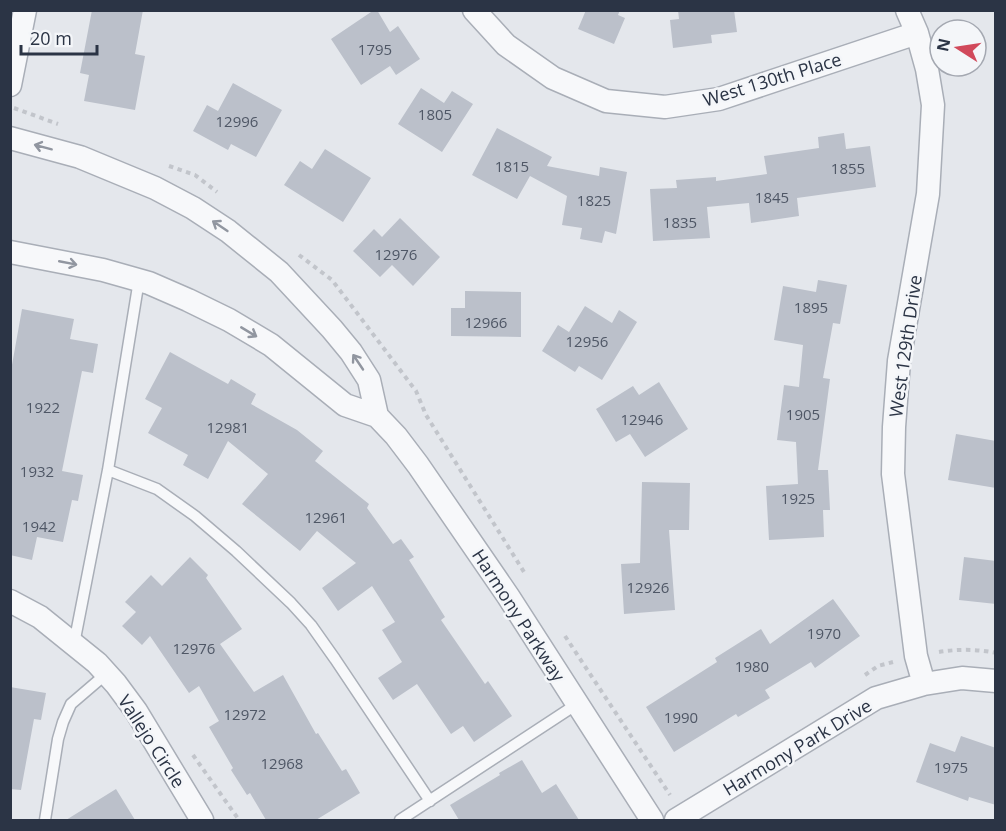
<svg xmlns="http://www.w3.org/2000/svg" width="1006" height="831" font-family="'Open Sans',sans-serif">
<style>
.building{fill:#bbc0ca}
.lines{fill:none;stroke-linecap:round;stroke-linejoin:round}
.service-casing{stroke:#a9aeb7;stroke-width:13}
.minor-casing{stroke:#a9aeb7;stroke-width:25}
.path{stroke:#c2c5cb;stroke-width:4;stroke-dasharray:4.5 4.5;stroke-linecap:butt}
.service{stroke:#f7f8fa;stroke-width:10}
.minor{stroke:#f7f8fa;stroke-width:22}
.oneway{stroke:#9196a0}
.labels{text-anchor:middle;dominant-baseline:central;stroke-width:5;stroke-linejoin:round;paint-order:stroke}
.number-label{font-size:15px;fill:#4f5766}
.street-label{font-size:18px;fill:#2b3445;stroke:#f4f6f9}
</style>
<rect width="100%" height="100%" fill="#e4e7ec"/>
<path class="building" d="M92,10H143L135,54L145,56L135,110L84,101L89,75L80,73Z
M374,10H377L390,32L398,26L420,59L396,75L390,66L361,85L331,39Z
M586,10H620L618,15L625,18L614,44L578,29Z
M678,10H734L737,32L711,35L712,43L673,48L670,20L679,19Z
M233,83L282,110L256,157L231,144L228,150L193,131L207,105L218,111Z
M421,88L444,103L452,91L473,104L442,152L398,124Z
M497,128L552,157L547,166L599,176L600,167L627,172L616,234L605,231L602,243L580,239L582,228L562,225L567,196L530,176L517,199L472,175Z
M844,133L846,149L870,146L876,187L797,198L799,216L751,223L749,203L707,207L710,238L653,241L650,189L677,188L676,180L716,177V181L767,174L764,156L819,148L818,137Z
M325,149L371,178L343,222L284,185L300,161L312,169Z
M400,218L440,257L413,286L392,265L380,277L353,251L374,229L382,237Z
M818,280L847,285L840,324L833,323L823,378L830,379L818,470H828L830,510H823L824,537L769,540L766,486L798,484L796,442L777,440L784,385L799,387L803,345L774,340L783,286L816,292Z
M465,291L521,292V337L451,336V308H465Z
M585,306L612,323L619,310L637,322L602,380L579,366L575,372L542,351L558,325L569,332Z
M22,309L74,319L70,339L98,344L93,373L82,371L62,471L83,475L78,501L72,500L63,542L37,537L32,560L10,555V376Z
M170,352L228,384L231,379L256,394L251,404L297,430L323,451L315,461L369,504L367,508L393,544L401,539L414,557L409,560L445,617L441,620L485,684L488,681L512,716L474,742L463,726L451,734L417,684L393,700L378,678L402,662L382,630L395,622L372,586L338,611L322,588L356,563L317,531L300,551L242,504L268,474L228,441L208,479L183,465L188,455L148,433L162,408L145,399Z
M659,382L688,429L645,457L630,434L616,442L596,409L633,386L639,395Z
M956,434L996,441V488L948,480Z
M642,482L690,483L689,530H669L675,610L624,614L621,564L640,563Z
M190,557L208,575L206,578L242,629L220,644L254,692L283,675L316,734L318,733L342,771L346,769L360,793L316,820H266L250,793L247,795L231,770L233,768L209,727L219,721L199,686L189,693L150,636L142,645L122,626L136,612L125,602L151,575L162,586Z
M964,557L996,561V604L959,600Z
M833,599L860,636L815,668L811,662L765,690L770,698L738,717L736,714L674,752L646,707L717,662L715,658L761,629L770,644Z
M10,687L46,693L41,720L34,719L21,790L10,789Z
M961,736L996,748V805L969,797L968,801L916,782L930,743L955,752Z
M522,760L542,793L556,784L579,820H459L450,805L500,775L499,773Z
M116,789L135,820H66Z"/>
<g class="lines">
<g class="service-casing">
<path id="service" d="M108,470L157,489L195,516L236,551L291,603L311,625L335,659L430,801
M74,644L108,470L139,280
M45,820L58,739L63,722L71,704L106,674
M400,820L577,704"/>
</g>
<g class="minor-casing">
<path id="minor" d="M474,10L506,45L553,78L606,101L665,107L719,99L917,33
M907,10L917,33L927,69L933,105L928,194L899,361L894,427L893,474L916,656L924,684
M10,85L25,10
M10,138L80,157L155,188L193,208L228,231L279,272L332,329L351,352L369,380L377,416
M10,252L103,270L149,283L188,300L229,320L271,345L345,405L377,416L396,436L418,465L508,596L652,820
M10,601L40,617L97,663L116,684L136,711L202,820
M676,820L876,698L924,684L962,678L996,681"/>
</g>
<path class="path" d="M14,108L58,124
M169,166L195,175L217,192
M299,255L332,280L416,391L426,415L524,572
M565,636L670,795
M939,652C957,649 978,649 996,653
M865,675L878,666L893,662
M193,755L239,820"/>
<use href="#service" class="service"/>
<use href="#minor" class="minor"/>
</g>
<defs><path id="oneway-shaft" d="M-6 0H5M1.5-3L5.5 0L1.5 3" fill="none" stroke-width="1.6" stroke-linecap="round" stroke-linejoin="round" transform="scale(1.5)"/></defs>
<g class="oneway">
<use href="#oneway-shaft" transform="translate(43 147) rotate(-165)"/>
<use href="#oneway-shaft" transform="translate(220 226) rotate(-146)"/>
<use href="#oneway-shaft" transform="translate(68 263) rotate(11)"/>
<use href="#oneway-shaft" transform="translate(249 332) rotate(31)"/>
<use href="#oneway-shaft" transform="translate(358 362) rotate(-124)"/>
</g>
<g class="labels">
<g class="number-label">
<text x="375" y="49">1795</text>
<text x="435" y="114">1805</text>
<text x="237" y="121">12996</text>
<text x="512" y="166">1815</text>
<text x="848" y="168">1855</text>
<text x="772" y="197">1845</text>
<text x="594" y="200">1825</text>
<text x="680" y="222">1835</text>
<text x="396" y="254">12976</text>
<text x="811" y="307">1895</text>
<text x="486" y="322">12966</text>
<text x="587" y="341">12956</text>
<text x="43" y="407">1922</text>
<text x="803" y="414">1905</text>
<text x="642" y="419">12946</text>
<text x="228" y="427">12981</text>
<text x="37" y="471">1932</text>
<text x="798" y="498">1925</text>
<text x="326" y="517">12961</text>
<text x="39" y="526">1942</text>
<text x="648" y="587">12926</text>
<text x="824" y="633">1970</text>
<text x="194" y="648">12976</text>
<text x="752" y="666">1980</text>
<text x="245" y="714">12972</text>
<text x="681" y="717">1990</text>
<text x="282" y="763">12968</text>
<text x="951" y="767">1975</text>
</g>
<g class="street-label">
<text transform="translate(772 79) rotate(-17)">West 130th Place</text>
<text transform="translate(905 346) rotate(-82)">West 129th Drive</text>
<text transform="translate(519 615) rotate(57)">Harmony Parkway</text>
<text transform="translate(152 741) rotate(57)">Vallejo Circle</text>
<text transform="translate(797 747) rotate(-31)">Harmony Park Drive</text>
</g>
</g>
<rect width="1006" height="831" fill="none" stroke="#2b3445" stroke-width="24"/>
<g transform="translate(958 48) rotate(282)"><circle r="28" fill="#f4f6f9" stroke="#a4a8b1" stroke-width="1.5"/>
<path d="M0-4.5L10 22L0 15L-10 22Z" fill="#d1495b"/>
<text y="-9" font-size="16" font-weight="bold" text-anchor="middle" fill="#2b3445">N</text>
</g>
<path d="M21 45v9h76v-9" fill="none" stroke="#2b3445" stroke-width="3"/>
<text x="30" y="45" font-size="18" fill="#2b3445" stroke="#f4f6f9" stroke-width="4.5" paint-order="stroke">20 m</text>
</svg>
